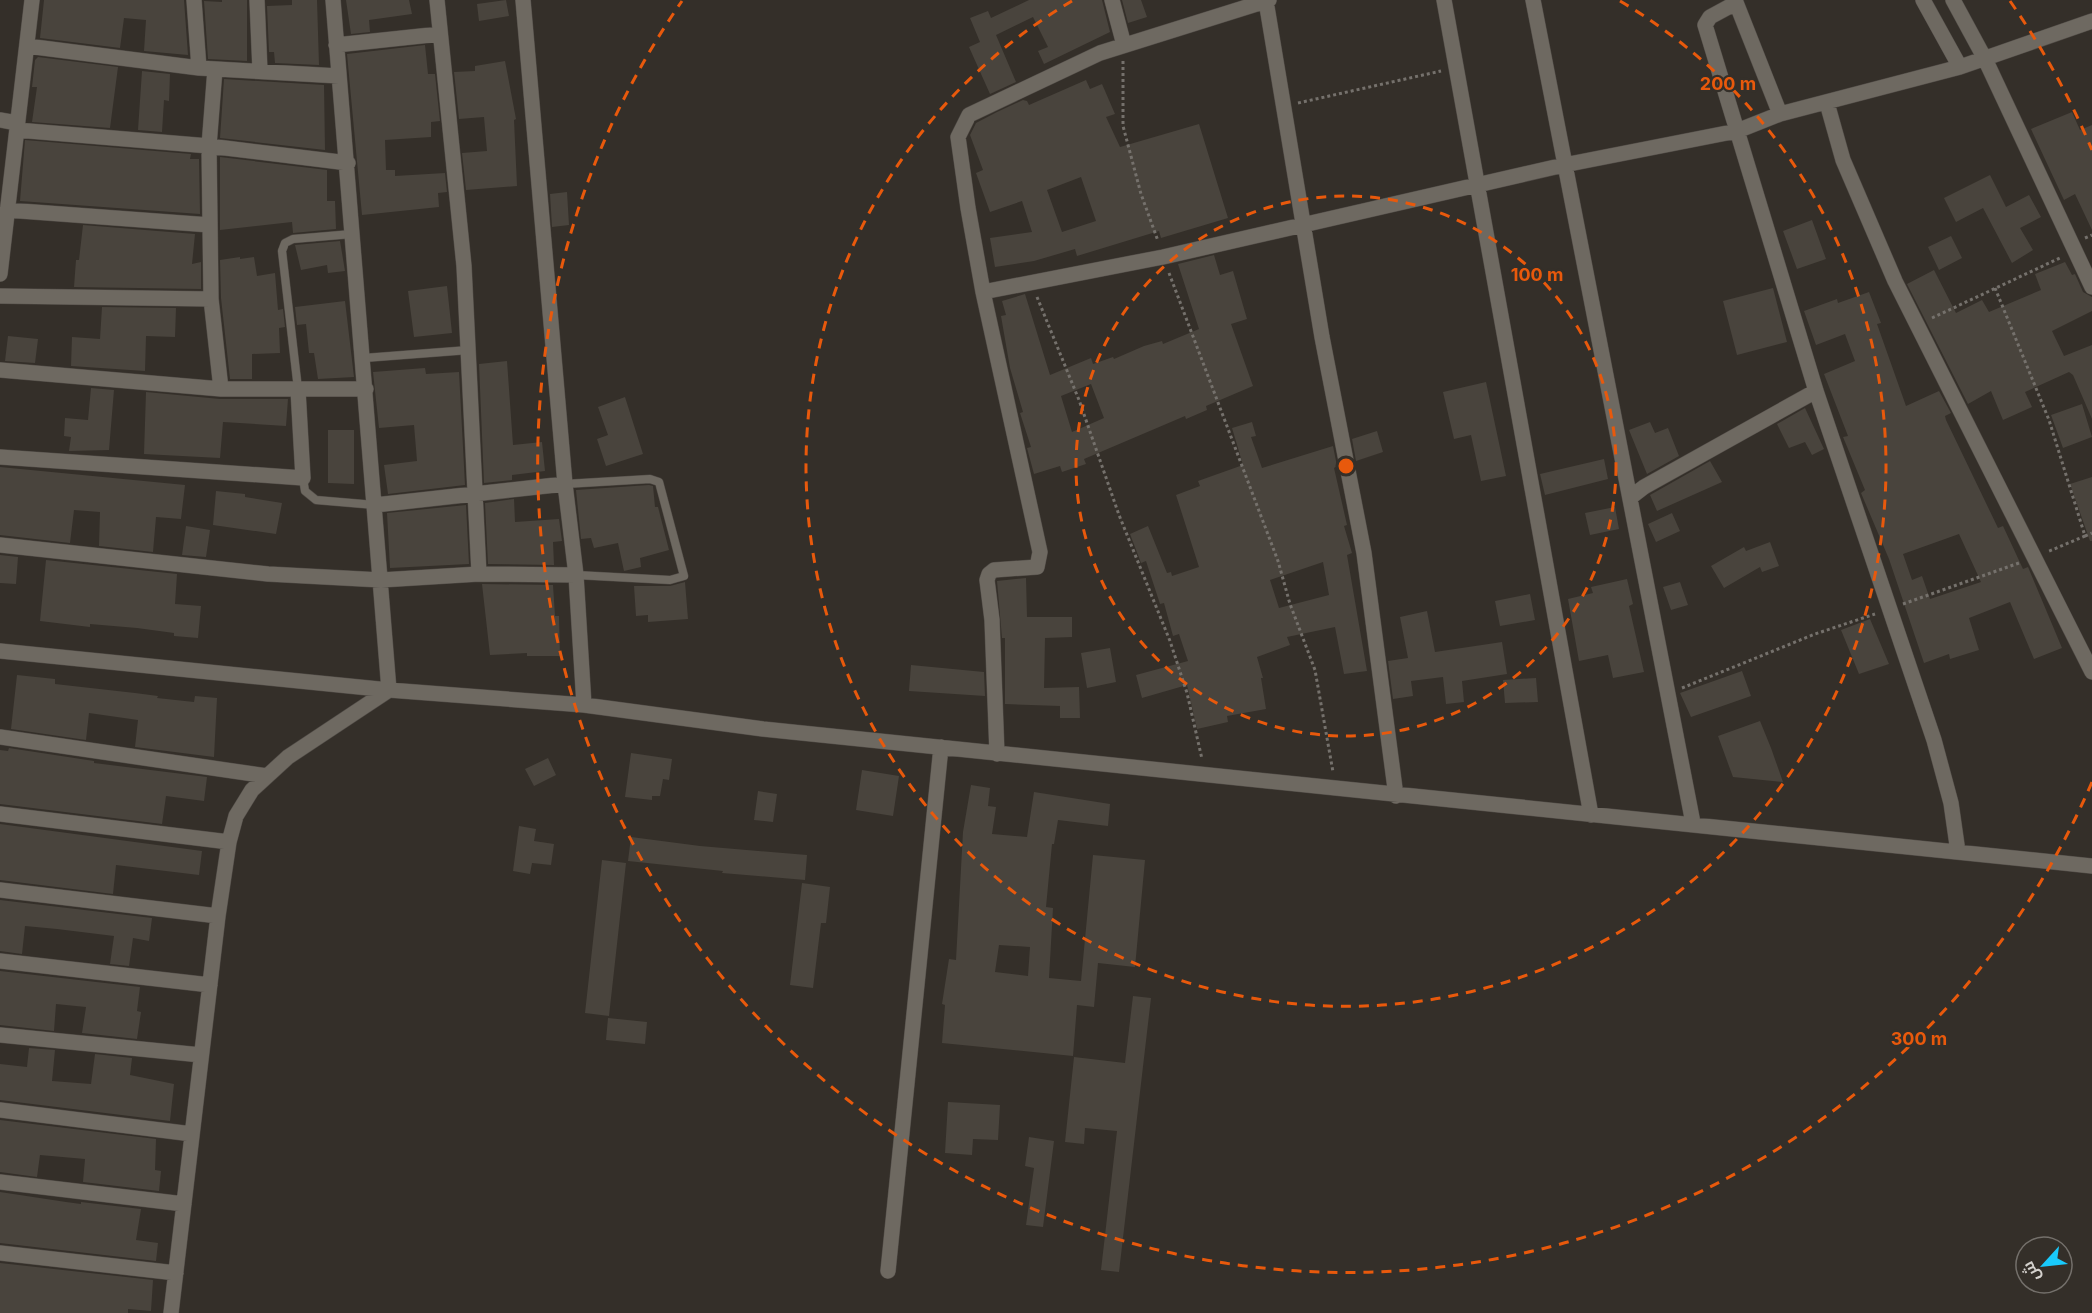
<svg xmlns="http://www.w3.org/2000/svg" width="2092" height="1313" font-family="Inter,Cairo,sans-serif">
<style>
.building{fill:#49443d;fill-rule:evenodd}
.lines{fill:none;stroke-linecap:round;stroke-linejoin:round}
.service-casing{stroke:#504b46;stroke-width:9}
.minor-casing{stroke:#504b46;stroke-width:16}
.path{stroke:#75716c;stroke-width:3;stroke-dasharray:3 3;stroke-linecap:butt}
.service{stroke:#6e6961;stroke-width:8}
.minor{stroke:#6e6961;stroke-width:15}
.ring{fill:none;stroke:#e8590c;stroke-width:3;stroke-dasharray:10 8}
.centre{fill:#e8590c;stroke:#342f29;stroke-width:3}
.ring-label{font-size:18px;text-anchor:middle;font-weight:bold;fill:#e8590c;stroke:#342f29;stroke-width:4.5;stroke-linejoin:round;paint-order:stroke}
</style>
<rect width="100%" height="100%" fill="#342f29"/>
<path class="building" d="M44,0H184L188,55L144,51L146,20L124,18L120,48L40,38Z
M222,0H247V61L208,59L204,1L222,2Z
M292,0H317L319,65L275,63L274,52H269L267,6L292,5Z
M346,0H409L412,14L369,20L370,32L351,34Z
M506,0L509,16L479,21L477,4Z
M1029,0H1102L1110,32L1044,64L1038,51L1048,47L1033,17L996,35L1016,82L990,94L969,47L980,42L970,18L988,11L991,18Z
M1122,0H1141L1147,17L1128,23Z
M425,45L428,74H435L440,121L431,122V137L385,140L386,170H395V176L445,173L447,192L438,193L439,207L362,215L347,54Z
M38,57L118,67L110,128L32,122L37,87H32L35,60Z
M505,61L516,119L514,120L517,186L466,190L462,153L487,151L484,117L459,119L454,72L475,71V66Z
M142,71L170,74L169,101L164,100L162,132L138,130Z
M224,79L324,85L325,150L220,138Z
M1086,80L1090,89L1102,84L1115,114L1106,117L1120,147L1199,124L1228,218L1161,238L1159,231L1077,256L1075,249L1034,261L995,267L990,238L1032,232L1022,201L990,212L976,173L983,170L970,135L976,123L997,112L1023,100L1027,101L1029,105ZM1081,177L1096,221L1062,232L1047,190Z
M2072,112L2080,130L2092,125V230L2075,194L2064,200L2031,129Z
M25,140L191,154L190,159H199L200,214L20,201Z
M220,157L327,170V201H335L336,229L293,233L292,222L220,230Z
M1990,175L2006,207L2029,195L2041,217L2020,228L2033,250L2012,263L1983,208L1956,222L1944,198Z
M567,192L569,225L552,227L550,194Z
M1812,220L1826,259L1797,269L1783,231Z
M83,225L195,234L192,264L201,262V289L74,287L76,260H79Z
M1951,236L1962,258L1939,270L1928,247Z
M340,241L345,271L328,273L327,265L301,270L295,245Z
M1214,255L1220,275L1233,271L1247,319L1231,324L1253,386L1206,406L1207,410L1186,419L1185,416L1084,459L1086,464L1062,472L1060,466L1034,474L1027,448L1031,447L1020,413L1023,412L1010,368L1001,316L1006,315L1002,301L1025,294L1050,375L1091,358L1093,364L1113,357L1114,359L1144,346L1162,341L1163,344L1199,329L1178,264ZM1091,384L1104,418L1072,432L1061,396Z
M240,257V259L254,257L257,276L275,273L278,310L283,309L285,327L279,328L280,353L252,354V379H230L221,298L220,260Z
M2065,262L2072,275L2075,274L2083,292L2092,297V311L2052,331L2064,356L2092,345V419L2073,375L2069,372L2025,392L2032,407L2003,420L1991,391L1968,404L1907,284L1934,270L1956,313L1982,300L1989,312L2041,290L2035,274Z
M447,286L452,333L414,337L408,291Z
M1773,288L1787,342L1737,355L1723,301Z
M1869,292L1881,323L1877,324L1906,406L1939,391L1951,413L1945,416L1946,420L1998,528L2003,526L2023,569L2028,567L2062,648L2034,659L2010,602L1969,618L1979,650L1950,659L1949,654L1924,663L1889,559L1861,493L1865,490L1843,437L1848,436L1824,374L1855,361L1845,334L1816,345L1804,311L1837,299L1838,303ZM1959,534L1981,582L1930,599L1922,576L1912,580L1903,554Z
M345,301L354,377L318,379L314,353H309L306,324L297,325L295,307Z
M102,307L176,308L175,337L146,336L145,371L71,366L72,337L100,339Z
M8,336L38,339L35,363L5,361Z
M507,361L513,445L542,442L545,471L512,475V480L484,483L479,364Z
M425,368L426,374L459,372L465,485L388,494L384,465L417,461L414,425L379,428L373,372Z
M1486,382L1506,476L1481,481L1471,435L1454,439L1443,392Z
M91,388L114,390L109,450L69,451L71,437L64,436L65,418L88,420Z
M146,392L220,399H288L286,426L223,422L220,458L144,454Z
M625,397L643,454L606,466L597,439L608,435L598,407Z
M2082,404L2092,437L2063,448L2051,415Z
M1805,408L1824,449L1812,455L1805,442L1789,448L1777,424Z
M1252,422L1256,436L1251,437L1262,468L1333,446L1337,466L1334,468L1347,525L1344,526L1352,553L1347,555L1367,671L1344,674L1335,627L1287,637L1290,645L1257,657L1263,678H1261L1266,709L1227,716L1228,722L1197,729L1187,685L1142,698L1136,675L1188,661L1179,634L1173,636L1164,603L1160,604L1146,561L1141,563L1130,534L1148,526L1167,573L1171,572L1172,576L1199,567L1176,495L1200,486L1198,481L1243,465L1232,428ZM1323,562L1329,595L1279,608L1270,580Z
M1650,422L1655,433L1668,428L1679,456L1647,474L1629,430Z
M328,430H354V484L328,483Z
M1377,431L1383,452L1356,461L1352,439Z
M1604,459L1608,479L1545,495L1540,474Z
M1710,461L1722,482L1657,511L1650,495Z
M0,467L185,485L181,519L156,517L153,552L99,546L100,512L74,510L70,543L0,535Z
M2092,477V541H2090L2070,484Z
M649,485L653,486L655,507H658L669,550L640,558L641,567L624,571L618,543L594,548L591,538L581,539L576,490Z
M216,491L245,494V497L282,503L276,534L213,525Z
M514,499L515,522L559,519L562,541L553,542L554,565L488,564L485,503Z
M466,505L469,564L390,568L387,513Z
M1615,507L1619,529L1590,535L1585,513Z
M1672,513L1680,531L1656,542L1648,524Z
M186,526L210,530L206,557L182,555Z
M1770,542L1779,566L1762,572L1760,567L1724,588L1711,566L1744,547L1746,551Z
M0,555L18,557L16,584L0,583Z
M46,560L177,574L175,604L201,606L198,638L174,636V633L137,628L90,624V627L40,621Z
M1026,578L1027,617H1072V637L1045,638L1044,688L1079,687L1080,718H1060V706L1005,704V638H1002L997,581Z
M1627,579L1633,604L1629,606L1644,672L1613,678L1608,655L1579,661L1568,599L1593,593L1591,587Z
M685,582L688,619L648,622V615L636,616L634,586H670Z
M1680,582L1688,605L1671,610L1663,587Z
M482,584L553,585L555,616H559L560,656H527V653L490,655Z
M1530,594L1535,620L1500,626L1495,601Z
M1427,611L1435,652L1502,642L1507,674L1462,681L1464,702L1446,704L1443,677L1411,681L1413,696L1393,699L1388,661L1408,658L1400,617Z
M1870,619L1889,664L1859,674L1841,630Z
M1110,648L1116,682L1087,688L1081,653Z
M911,665L984,672L985,696L909,691Z
M1742,671L1751,696L1691,717L1680,693Z
M17,675L55,679V684L135,693L158,696L157,698L194,702L195,696L217,698L214,757L135,747L138,720L89,713L86,740L11,729Z
M1536,678L1538,702L1505,703L1503,680Z
M1760,721L1771,748L1783,782L1733,777L1718,736Z
M9,748L94,761V763L207,777L204,801L166,796L162,824L0,804V750L8,751Z
M631,753L672,759L669,780L663,779L660,796H652V800L625,797Z
M548,758L556,775L534,786L525,769Z
M862,770L899,776L893,816L856,810Z
M971,785L990,788L988,806L996,807L992,834L1027,837L1034,792L1110,804L1108,826L1058,820L1054,844H1052L1046,907L1053,908L1049,978L1081,981L1093,855L1145,860L1135,967L1098,963L1094,1007L1077,1005L1073,1056L942,1043L945,1005L942,1004L949,959L956,960L963,832ZM999,945L1030,947L1028,976L995,972Z
M758,791L777,794L773,822L754,820Z
M0,824L202,851L199,875L116,865L113,894L0,880Z
M519,826L536,829L534,841L554,844L551,865L532,863L530,874L513,871Z
M631,837L700,846L807,855L805,880L722,873L723,871L628,861Z
M602,860L626,863L609,1016L585,1013Z
M802,883L830,887L826,923H821L813,988L790,985Z
M0,900L152,918L149,941L133,938L129,966L110,964L114,936L57,929L25,926L22,954L0,951Z
M0,971L140,987L137,1011L141,1012L137,1039L82,1033L86,1007L56,1004L54,1031L0,1025Z
M1133,996L1151,998L1119,1272L1101,1270L1117,1131L1085,1128L1084,1144L1065,1142L1074,1057L1125,1063Z
M608,1018L647,1022L645,1044L606,1040Z
M29,1048L55,1050L52,1081L91,1084L95,1054L132,1058L130,1075L174,1084L170,1121L0,1100V1064L27,1067Z
M948,1102L1000,1105L998,1140L973,1139L972,1155L945,1153Z
M0,1120L156,1139L155,1170L161,1171L159,1191L83,1182L85,1159L40,1155L37,1177L0,1172Z
M1029,1137L1054,1141L1043,1227L1026,1225L1034,1168L1025,1166Z
M0,1192L66,1202L81,1204V1202L141,1209L136,1240L158,1243L156,1261L0,1243Z
M0,1263L153,1280L151,1311L128,1309V1313H0Z"/>
<g class="lines">
<g class="service-casing">
<path id="service" d="M364,358L469,350
M298,389L282,251L285,243L293,239L352,234
M303,478L305,491L316,500L375,505
M565,484L650,479L659,482L684,576L670,580L576,575"/>
</g>
<g class="minor-casing">
<path id="minor" d="M194,0L199,68
M257,0L260,71
M437,0L464,266L479,574
M523,0L565,484L576,575L584,705
M1112,0L1124,45
M1444,0L1591,815
M1533,0L1693,823
M1735,0L1780,114
M1923,0L1960,67
M1953,0L1985,59L2092,287
M1266,1L1322,337L1364,553L1396,796
M1736,3L1710,17L1705,25L1816,391L1934,740L1951,803L1958,852
M336,45L440,34
M27,46L199,68L339,76
M215,69L209,146L211,299L221,389
M1827,103L1843,160L1895,281L2092,672
M0,120L17,123
M17,130L209,146L348,163
M7,210L210,225
M0,274L32,0
M983,292L1163,257L1564,165L1737,131L1780,114L1960,67L2092,21
M0,296L211,299
M0,370L221,389H366
M0,457L303,478L298,390
M1631,497L1644,487L1816,391
M375,505L565,484
M0,545L268,574L381,580L479,574L576,575
M0,651L389,690L584,705L763,729L2092,866
M0,737L267,776
M997,754L992,620L987,580L989,574L994,570L1037,567L1040,552L983,292L968,208L958,137L969,115L1100,53L1269,0
M0,814L229,842
M0,890L218,916
M0,961L210,985
M0,1035L201,1055
M0,1110L192,1134
M0,1182L184,1204
M0,1253L176,1273
M888,1271L941,747
M171,1313L218,916L229,842L236,816L252,790L288,757L389,690L333,0"/>
</g>
<path class="path" d="M1123,61V126L1141,194L1158,241
M1298,103L1441,71
M2085,238L2092,235
M1169,273L1278,561L1290,604L1315,670L1333,772
M1995,288L2049,420L2085,536L2047,552
M1037,297L1079,400L1119,515L1170,641L1187,693L1202,759
M1932,318L2062,257
M2085,536L2092,533
M1903,604L2019,563
M1682,688L1815,634L1875,614"/>
<use href="#service" class="service"/>
<use href="#minor" class="minor"/>
</g>
<g class="ring">
<circle cx="1346" cy="466" r="270"/>
<path d="M1620 1A540 540 0 1 1 1072 1"/>
<path d="M2092 782A810 810 0 1 1 682 1M2010 1A810 810 0 0 1 2092 150"/>
</g>
<circle cx="1346" cy="466" r="9" class="centre"/>
<g class="ring-label">
<text x="1728" y="90">200 m</text>
<text x="1537" y="281">100 m</text>
<text x="1919" y="1045">300 m</text>
</g>
<g transform="translate(2044 1265) rotate(243)"><circle r="28" fill="#342f29" stroke="#74706b" stroke-width="1.5"/>
<path d="M0-4.5L10 22L0 15L-10 22Z" fill="#19cafc"/>
<text y="-9" font-size="16" font-weight="bold" text-anchor="middle" fill="#d4d1cd">ش</text>
</g>
</svg>
